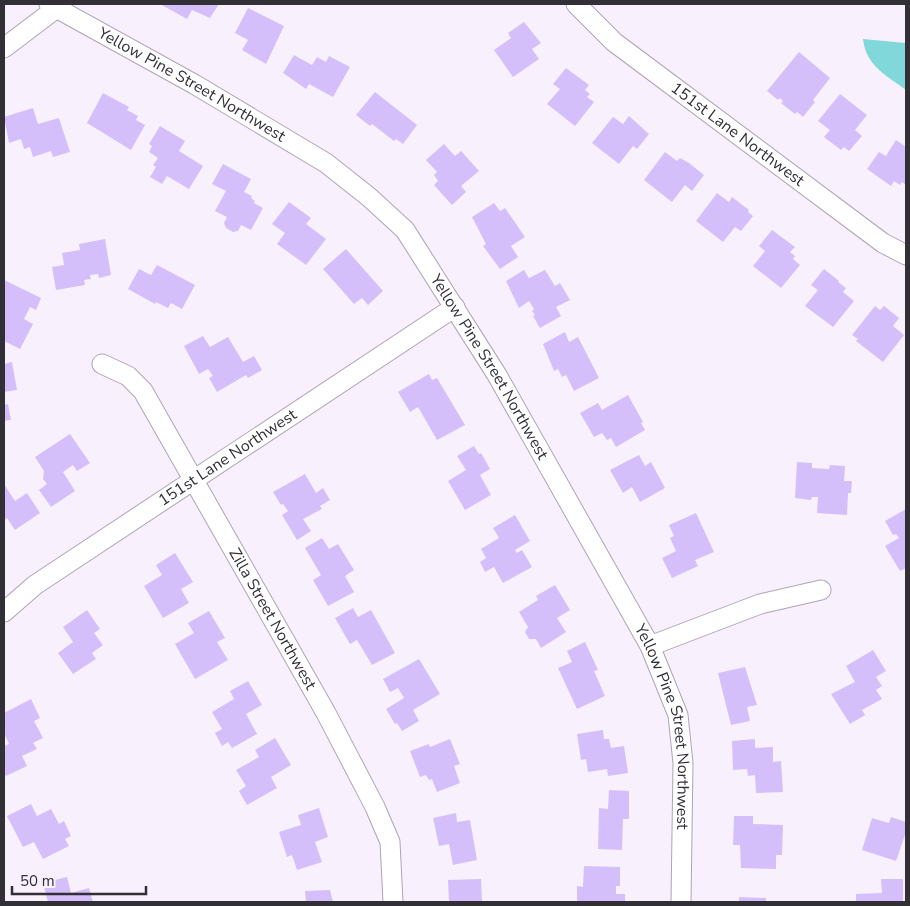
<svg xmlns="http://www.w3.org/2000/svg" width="910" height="906" font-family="'Nunito Sans',sans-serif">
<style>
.water{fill:#80d8da}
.building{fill:#d5bffb}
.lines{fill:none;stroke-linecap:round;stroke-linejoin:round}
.minor-casing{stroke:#afa3b7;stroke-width:21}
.minor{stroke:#fff;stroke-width:19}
.labels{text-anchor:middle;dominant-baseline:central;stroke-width:5;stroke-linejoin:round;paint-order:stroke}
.street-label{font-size:16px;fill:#332f37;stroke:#f8f0fd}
</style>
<rect width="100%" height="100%" fill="#f8f0fd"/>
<path class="water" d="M863,39L906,43V90C886,75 866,66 863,39Z"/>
<path class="building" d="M160,4H219L210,18L192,10L187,19Z
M248,8L284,26L266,64L242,50L248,40L235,33Z
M524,22L541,43L532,49L539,59L513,77L494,50L511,38L508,33Z
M799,52L830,78L813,100L815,102L803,117L797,112L795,114L781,103L783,101L780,98L778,100L767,91Z
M294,55L312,65L317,57L326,62L329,56L350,67L333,97L309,84L306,89L283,73Z
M566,68L589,85L585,90L590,94L587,97L594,102L575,126L547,104L560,89L553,84Z
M375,92L417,125L403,144L396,139L394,141L372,124L370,126L356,115Z
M103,93L129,107L127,110L138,116L136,120L145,125L131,150L87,123Z
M840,94L867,115L855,130L862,136L849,151L844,147L841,150L824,137L830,130L818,121Z
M33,108L38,124L59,118L70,152L53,157L51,151L33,157L30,147L24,149L21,139L9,143L4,117Z
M629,116L649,134L637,149L633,146L619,164L592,143L613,117L623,124Z
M160,126L185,141L179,151L203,166L189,189L167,176L162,184L150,177L156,167L153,165L158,158L149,152L152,146L149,144Z
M896,140L906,147V185L902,182L900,185L894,181L891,186L867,169L879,152L886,156Z
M444,144L455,156L461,151L479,171L461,186L466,192L452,205L434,185L438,181L434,175L437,172L426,160Z
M665,152L677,161L680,158L689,163L704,175L692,191L685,185L672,202L644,180Z
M223,164L251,179L244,192L252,196L251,198L255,201L254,203L263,208L251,230L241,225L238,231L233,232L226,228L224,223L227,217L215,211L226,191L212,184Z
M717,193L729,202L732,197L749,210L748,212L753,216L741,231L735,227L723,242L696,221Z
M289,202L311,218L306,224L326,239L306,265L277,244L285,233L272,224Z
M494,203L500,211L505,208L525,237L511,246L518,257L500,269L483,246L486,244L472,217Z
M772,230L795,247L790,252L795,256L793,259L800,265L781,288L753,266L765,251L759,246Z
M105,239L111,275L99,278L98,274L90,275L91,279L84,280L85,285L56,290L52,267L64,265L62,253L80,250L79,244Z
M346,249L383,291L368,305L362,298L354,304L323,269Z
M157,265L195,285L182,309L171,303L168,308L156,302L155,304L128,289L139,269L151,275Z
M824,269L839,281L838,282L846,288L843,292L854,301L833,327L805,306L818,290L811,285Z
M524,270L529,278L545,270L555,286L560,283L570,300L556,307L561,316L540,328L533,316L535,315L532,311L534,309L529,301L519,308L506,281Z
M4,280L41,298L36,310L30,307L24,319L33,324L20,349L4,341Z
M875,306L880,310L884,306L899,318L893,326L904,335L883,362L856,341L858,339L852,335Z
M565,332L569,342L578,337L599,378L574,391L566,375L562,377L558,369L554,371L543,344Z
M203,336L210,347L228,337L243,362L254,356L262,370L248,378L246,375L217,392L209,378L213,376L208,369L199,374L184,346Z
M12,362L17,390L4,392V364Z
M429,374L432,380L437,378L465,425L437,440L418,407L410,412L398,392Z
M628,395L643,422L641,423L645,430L616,447L611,438L607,440L602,433L594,437L580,413L598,403L602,410Z
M8,404L11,420L4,421V405Z
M70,434L90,463L77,471L73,465L63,472L75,491L51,507L39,490L47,484L43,479L44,471L35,457Z
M474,446L479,454L481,453L490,469L480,475L491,495L465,510L448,481L466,470L457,456Z
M639,455L645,466L651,462L665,488L640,502L632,487L623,493L610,470Z
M797,462L812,463V468L829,469L830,465L845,466L844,481H852L851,493H848L847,515L817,513L818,497H812L811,500L795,498Z
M305,474L316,493L323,488L330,500L320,506L322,509L303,519L311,531L297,540L282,515L288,511L283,504L281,505L273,492Z
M4,484L15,501L27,493L40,513L15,530L7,518L4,521Z
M906,509V568L900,571L885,546L899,538L896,534L893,535L885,521Z
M696,513L714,552L695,560L698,566L672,578L662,558L676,551L670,538L674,536L669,525Z
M515,515L530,541L515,550L517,553L522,550L532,567L503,583L494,567L485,572L480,562L486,558L481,549L499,538L493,528Z
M322,538L329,549L338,544L354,570L345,576L354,592L328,606L313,580L321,575L305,548Z
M175,553L193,582L181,589L189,603L163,618L144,586L162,575L156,565Z
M555,585L570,610L557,618L566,632L541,648L536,639H529L525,632L528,627L519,612L538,600L536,596Z
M353,608L358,617L371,610L395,653L372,665L357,640L350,644L335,618Z
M87,610L100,629L94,633L103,645L92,653L96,659L73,674L58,653L73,642L63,627Z
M209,611L225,638L217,642L228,660L195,679L175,644L194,633L188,623Z
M585,642L598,670L594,671L605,696L577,709L558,668L572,662L567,651Z
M873,650L886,671L876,677L882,686L876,690L882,699L862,710L865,715L850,724L831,694L855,682L846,666Z
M419,659L440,694L413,710L419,721L402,731L397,723L395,724L386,709L404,698L398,688L390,692L383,679Z
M745,667L757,705L747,707L750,721L731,725L718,673Z
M248,681L262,705L246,714L257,734L232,748L228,742L222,746L215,733L222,729L212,712L234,699L230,691Z
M31,699L40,718L34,721L43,738L33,743L37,749L22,756L27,766L6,776L4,772V746L9,744L4,733V713Z
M603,730L604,739H609L611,748L624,746L628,773L608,776L607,769L588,772L586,759L581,760L577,734Z
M275,738L291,765L271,777L277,788L247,805L239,791L246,786L236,770L259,757L255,750Z
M450,739L460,764L454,766L460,783L437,792L432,779L429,780L426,775L420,777L410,751L429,744L430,747Z
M755,739V748L773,747V762L781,761L783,792L756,793L755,775L748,776L747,769L733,770L732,741Z
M609,790L629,791V819H623L622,850L598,849L599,808L608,809Z
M31,804L37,816L51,809L59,824L64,821L71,836L65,839L69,846L43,859L34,842L23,847L7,816Z
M319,808L328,837L315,842L322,862L297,870L292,855L287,857L279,832L301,825L298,815Z
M456,813L457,822L470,820L477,860L453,865L449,844L439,846L433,818Z
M734,816H753V824L783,825L782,855H776V869L741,868L740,845H733Z
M891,817L906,822V832L896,861L862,850L872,818L889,823Z
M584,866L620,867V886H616V894H625V902H577V886L583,887Z
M67,877L71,893L89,888L93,902H48L43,883Z
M481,879L482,902H449L448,880Z
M881,879H903V902H856V894L882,893Z
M330,890L333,902H306L305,891Z
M739,897L766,898V902H739Z"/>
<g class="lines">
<g class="minor-casing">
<g id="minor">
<path id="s1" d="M49,4L194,84L326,163L369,197L405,230L497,375L650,646L678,715L683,763L681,902"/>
<path id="s2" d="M576,4L614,42L883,243L906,255"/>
<path d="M4,48L62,4"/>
<path id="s3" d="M102,364L128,376L143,391L326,713L375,807L390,842L393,902"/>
<path id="s4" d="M4,612L35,585L455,307"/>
<path d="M650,646L760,604L821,590"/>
</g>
</g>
<use href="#minor" class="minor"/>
</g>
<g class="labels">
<g class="street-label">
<text stroke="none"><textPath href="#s1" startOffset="164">Yellow Pine Street Northwest</textPath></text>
<text stroke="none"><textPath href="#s2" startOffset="208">151st Lane Northwest</textPath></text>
<text stroke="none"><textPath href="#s1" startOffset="584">Yellow Pine Street Northwest</textPath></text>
<text stroke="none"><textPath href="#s4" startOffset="272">151st Lane Northwest</textPath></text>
<text stroke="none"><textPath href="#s3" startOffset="312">Zilla Street Northwest</textPath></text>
<text stroke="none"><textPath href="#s1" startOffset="989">Yellow Pine Street Northwest</textPath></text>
</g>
</g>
<rect width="910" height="906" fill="none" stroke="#332f37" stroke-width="10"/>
<path d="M12 886v8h134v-8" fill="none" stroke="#332f37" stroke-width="2.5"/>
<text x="20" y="886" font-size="15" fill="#332f37" stroke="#f8f0fd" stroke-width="4" paint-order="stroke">50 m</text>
</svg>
